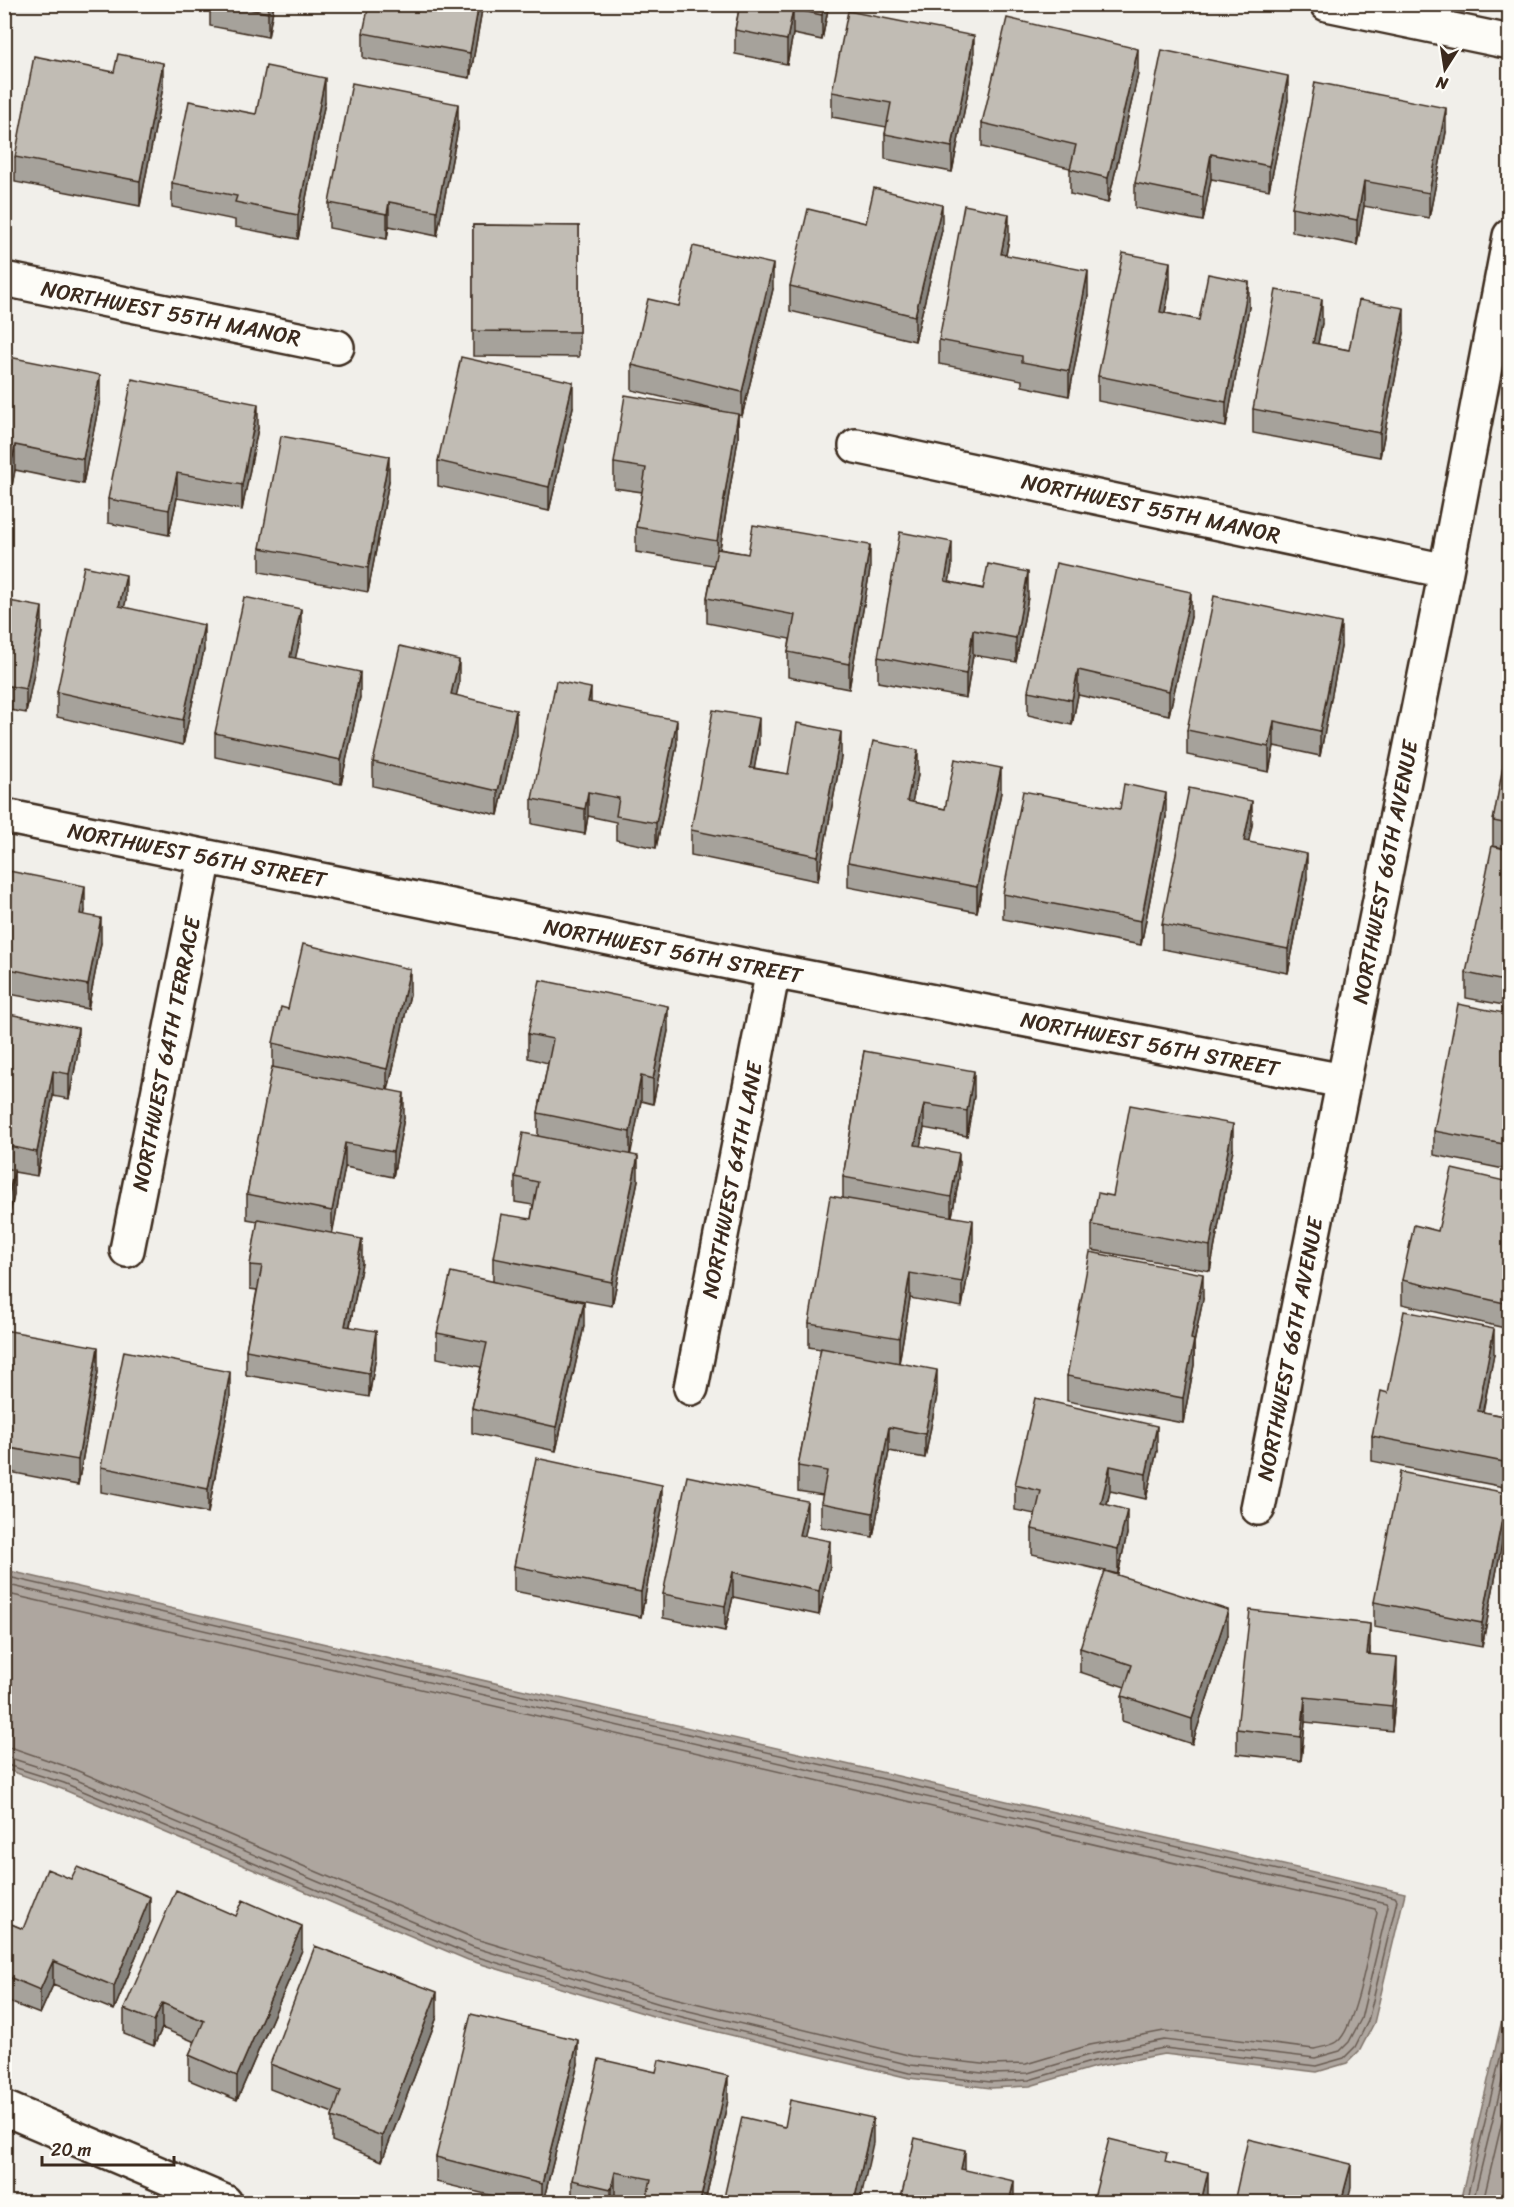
<svg xmlns="http://www.w3.org/2000/svg" width="1514" height="2207" font-family="Sriracha,sans-serif">
<style>
.water{fill:#aea69f;stroke:#80746b;stroke-width:1.5}
.lines{fill:none;stroke-linecap:round;stroke-linejoin:round}
.shore{stroke:#695c52;stroke-width:1.5}
.minor-casing{stroke:#3b2a1e;stroke-width:38}
.minor{stroke:#fdfcf7;stroke-width:33}
.wall{fill:#a6a29b;stroke:#3b2a1e;stroke-width:1.5}
.shaded-wall{fill:#87847e;stroke:#3b2a1e;stroke-width:1.5}
.building{fill:#c1bcb4;stroke:#3b2a1e;stroke-width:1.5}
.labels{text-anchor:middle;dominant-baseline:central;stroke-width:4.5;stroke-linejoin:round;paint-order:stroke}
.street-label{font-size:22px;fill:#3b2a1e;stroke:#fdfcf7}
</style>
<rect width="100%" height="100%" fill="#f1efea"/>
<filter id="ink" filterUnits="userSpaceOnUse"><feTurbulence type="fractalNoise" baseFrequency=".0167" numOctaves="2"/><feDisplacementMap in="SourceGraphic" scale="12" xChannelSelector="R" yChannelSelector="G"/><feConvolveMatrix kernelMatrix="1 2 1 2 8 2 1 2 1" color-interpolation-filters="sRGB"/></filter>
<g filter="url(#ink)">
<path class="water" d="M5,1570L1405,1893L1374,2023L1360,2050L1347,2063L1317,2072L1164,2054L1095,2067L1030,2086L991,2088L909,2078L656,2017L468,1960L62,1789L5,1769Z
M1507,1998H1509V2202H1460Z"/>
<g class="lines">
<path class="shore" d="M4,1576L1395,1897L1397,1900L1368,2021L1355,2047L1344,2058L1316,2066L1164,2048L1094,2061L1029,2080L991,2082L909,2073L658,2011L471,1955L64,1783L4,1764
M4,1584L1386,1903L1388,1906L1361,2019L1349,2042L1340,2051L1315,2058L1164,2040L1092,2054L1028,2073L991,2074L911,2065L660,2004L473,1947L67,1776L4,1756
M4,1593L1375,1909L1377,1913C1371,1938 1356,2029 1337,2042C1331,2046 1321,2047 1314,2049L1164,2031L1090,2045L1026,2064L991,2065L912,2056L662,1995L476,1939L71,1768L13,1748L4,1747
M1466,2202L1510,2016
M1473,2202L1510,2049
M1483,2202L1510,2088"/>
<g class="minor-casing">
<path id="minor" d="M1327,4L1510,42
M4,279L337,347
M856,446L1446,571
M4,816L773,971L1343,1081
M127,1250L205,857
M691,1388L773,971
M1258,1508L1446,571L1510,236
M4,2108L225,2202"/>
</g>
<use href="#minor" class="minor"/>
</g>
<path class="wall" d="M210,4H274L268,37L210,26Z
M483,4L470,78L363,58V33Z
M740,4H829L822,40L793,34L787,64L735,54V30Z
M974,61L952,172L885,159V134L887,127L832,117V92Z
M1138,74L1108,203L1070,194V168L982,147V123Z
M163,87L140,206L15,182V157Z
M1288,100L1269,190L1211,179L1203,221L1135,208V183Z
M325,102L298,239L235,227V220L172,207V183L256,114Z
M458,129L437,236L389,226L387,239L329,228V203Z
M1446,132L1429,218L1364,206L1357,245L1292,232V207Z
M866,223L942,230L915,341L790,311V286Z
M473,225L579,226V357L473,356Z
M1009,239L1006,255L1088,296L1069,396L1022,386V380L939,364V340Z
M1170,287L1165,313L1199,320L1249,307L1226,427L1098,401V376Z
M773,289L742,416L738,415V439L720,549L748,554L870,570L849,689L788,677V652L790,639L707,623V598L713,565L636,552V527L642,492L614,488V463L720,411L632,390V365L679,306Z
M1322,323L1318,344L1349,350L1404,333L1380,457L1253,433V409Z
M4,356L100,399L83,484L15,470L5,521Z
M573,407L549,511L438,486V461Z
M258,428L242,510L177,498L169,535L108,523V499Z
M389,481L368,592L260,572V548Z
M952,566L949,582L1028,597L1016,662L973,655L966,698L878,682V657Z
M4,600L42,632L26,713L4,709Z
M126,600L124,607L204,650L183,745L57,717V692Z
M1191,617L1169,715L1078,695L1072,725L1028,715V691Z
M301,634L295,658L360,697L341,784L215,757V733Z
M1341,647L1320,756L1274,746L1269,772L1187,755V730Z
M459,684L456,695L516,734L498,815L373,786V762Z
M591,703L677,744L656,848L616,840V822L588,816L585,834L532,824V799Z
M759,743L754,768L788,774L841,757L818,881L691,855V830Z
M1509,756V849L1493,846V821Z
M918,775L912,802L945,809L1001,792L977,912L848,887V862Z
M1166,817L1141,945L1003,919V894Z
M1252,825L1248,842L1307,878L1288,973L1162,949V924Z
M1509,850V1006L1466,998V973Z
M4,870L85,911L84,915L101,943L88,1009L4,993Z
M410,994L388,1090L404,1118L393,1177L345,1167L332,1233L362,1263L350,1326L376,1356L369,1397L246,1375V1350L257,1290L250,1289V1265L258,1221L247,1219V1194L273,1067V1043L288,1009Z
M4,1013L78,1052L69,1099L53,1096L37,1176L14,1172V1195L4,1241Z
M1509,1014V1170L1434,1155V1131Z
M668,1031L653,1104L641,1101L630,1154L638,1180L612,1306L547,1294L584,1326L556,1451L472,1433V1408L481,1367L437,1358V1333L493,1281V1258L531,1219L533,1205L515,1202V1177L538,1135V1113L548,1063L528,1058V1034Z
M864,1051L974,1096L967,1136L924,1128L920,1146L959,1178L952,1216L973,1245L962,1307L910,1298L899,1363L937,1395L925,1458L889,1451L873,1537L821,1527V1503L823,1495L798,1491V1466L821,1349L809,1347V1323L843,1198V1177Z
M1233,1149L1210,1271L1092,1250V1225L1113,1196Z
M1509,1182V1329L1402,1304V1280L1438,1231Z
M1203,1299L1194,1343V1365L1183,1423L1067,1401V1376Z
M4,1330L98,1372L78,1485L4,1471Z
M1494,1354L1483,1412L1509,1417V1488L1372,1461V1436L1388,1393Z
M230,1397L208,1513L101,1492V1467Z
M1157,1451L1146,1499L1110,1491L1107,1505L1127,1534L1118,1574L1032,1554V1529L1035,1514L1015,1510V1485Z
M662,1509L641,1617L514,1591V1566Z
M1507,1517L1482,1647L1374,1627V1602Z
M807,1526L804,1536L830,1566L819,1615L733,1597L725,1631L663,1618V1594Z
M1228,1635L1192,1744L1122,1721V1696L1125,1687L1080,1672V1648Z
M1370,1648V1654L1397,1682L1392,1731L1305,1722L1301,1761L1237,1754V1729Z
M4,1921L23,1929L150,1922L114,2010L53,1985L40,2014L4,2000Z
M302,1950L237,2100L189,2080V2055L195,2042L162,2028L154,2046L124,2034V2009Z
M437,2017L382,2161L332,2141V2117L333,2113L270,2089V2064Z
M578,2064L543,2202H518L436,2182V2157Z
M656,2072L728,2100L705,2202H644L615,2196L613,2202H572V2180Z"/>
<path class="shaded-wall" d="M269,4H274L268,37V13Z
M479,4H483L470,78V53Z
M824,4H829L822,40V15Z
M793,9V34L787,64V40Z
M974,36V61L952,172V147Z
M1138,49V74L1108,203V178Z
M163,63V87L140,206V181Z
M1288,76V100L1269,190V166Z
M325,78V102L298,239V215Z
M458,104V129L437,236V211Z
M1446,108V132L1429,218V193Z
M1211,154V179L1203,221V197Z
M1364,181V206L1357,245V220Z
M389,202V226L387,239V214Z
M942,205V230L915,341V316Z
M1009,214V239L1001,279V254Z
M1170,262V287L1160,336V312Z
M773,264V289L742,416V392Z
M1088,271V296L1069,396V371Z
M1249,282V307L1226,427V402Z
M1322,299V323L1313,368V343Z
M1404,308V333L1380,457V433Z
M100,375V399L83,484V459Z
M573,382V407L549,511V487Z
M258,404V428L242,510V485Z
M738,414V439L717,566V541Z
M15,445V470L5,521V496Z
M389,456V481L368,592V568Z
M177,473V498L169,535V510Z
M952,542V566L945,606V581Z
M870,545V570L849,689V664Z
M1028,572V597L1016,662V638Z
M126,575V600L119,631V606Z
M1191,592V617L1169,715V691Z
M42,607V632L26,713V689Z
M301,609V634L290,682V657Z
M1341,623V647L1320,756V731Z
M204,625V650L183,745V720Z
M973,630V655L966,698V674Z
M459,660V684L451,719V694Z
M1078,670V695L1072,725V700Z
M360,672V697L341,784V760Z
M591,688V712L588,702Z
M516,710V734L498,815V791Z
M759,718V743L750,792V768Z
M677,720V744L656,848V823Z
M1274,721V746L1269,772V747Z
M841,732V757L818,881V856Z
M918,750V775L907,826V801Z
M1001,768V792L977,912V887Z
M588,792V816L585,834V809Z
M1166,793V817L1141,945V921Z
M1252,801V825L1244,866V841Z
M1307,854V878L1288,973V949Z
M85,886V911L80,939V914Z
M101,918V943L88,1009V985Z
M410,969V994L387,1094V1069Z
M668,1006V1031L653,1104V1079Z
M78,1028V1052L69,1099V1074Z
M53,1071V1096L37,1176V1152Z
M974,1071V1096L967,1136V1111Z
M641,1076V1101L630,1157V1132Z
M404,1093V1118L393,1177V1152Z
M924,1104V1128L915,1170V1145Z
M1233,1124V1149L1210,1271V1246Z
M345,1143V1167L332,1235V1211Z
M959,1153V1178L951,1221V1197Z
M638,1156V1180L612,1306V1282Z
M14,1170V1195L4,1241V1217Z
M973,1220V1245L962,1307V1282Z
M362,1239V1263L345,1350V1326Z
M910,1273V1298L899,1363V1338Z
M1203,1274V1299L1194,1343V1365L1183,1423V1398L1191,1339Z
M584,1302V1326L556,1451V1427Z
M1494,1329V1354L1478,1435V1411Z
M376,1331V1356L369,1397V1373Z
M98,1347V1372L78,1485V1460Z
M937,1370V1395L925,1458V1434Z
M230,1372V1397L208,1513V1489Z
M1157,1426V1451L1146,1499V1474Z
M889,1427V1451L873,1537V1513Z
M1110,1466V1491L1101,1528V1503Z
M662,1485V1509L641,1617V1592Z
M1507,1493V1517L1482,1647V1623Z
M807,1501V1526L799,1560V1535Z
M1127,1510V1534L1118,1574V1549Z
M830,1541V1566L819,1615V1591Z
M733,1572V1597L725,1631V1606Z
M1228,1610V1635L1192,1744V1719Z
M1370,1624V1648L1367,1679V1654Z
M1397,1657V1682L1392,1731V1706Z
M1305,1697V1722L1301,1761V1737Z
M150,1897V1922L114,2010V1986Z
M302,1926V1950L237,2100V2076Z
M53,1961V1985L40,2014V1990Z
M437,1992V2017L382,2161V2136Z
M162,2003V2028L154,2046V2021Z
M578,2040V2064L543,2202H542V2184Z
M728,2076V2100L705,2202H700Z
M873,2118V2143L860,2202H854Z
M965,2150V2175L961,2169Z
M1351,2164V2188L1347,2202H1341Z
M615,2172V2196L613,2202H611V2189Z
M1208,2172V2197L1207,2202H1201Z
M1014,2181V2202H1009Z"/>
<path class="building" d="M226,4H269L268,13Z
M369,4H479L470,53L363,33Z
M740,4H824L822,15L793,9L787,40L735,30Z
M848,11L974,36L952,147L885,134L891,103L832,92Z
M1007,18L1138,49L1108,178L1070,169L1076,145L982,123Z
M1162,50L1288,76L1269,166L1211,154L1203,197L1135,183Z
M118,54L163,63L140,181L15,157L34,56L114,72Z
M266,66L325,78L298,215L235,202L237,196L172,183L189,101L256,114Z
M1315,82L1446,108L1429,193L1364,181L1357,220L1292,207Z
M352,83L458,104L437,211L389,202L387,214L329,203Z
M874,188L942,205L915,316L790,286L808,209L866,223Z
M964,205L1009,214L1001,254L1088,271L1069,371L1022,362V356L939,340Z
M473,225L579,226V332L473,331Z
M693,246L773,264L742,392L632,365L648,299L679,306Z
M1123,253L1170,262L1160,312L1199,320L1208,274L1249,282L1226,402L1098,376Z
M1276,290L1322,299L1313,343L1349,350L1359,300L1404,308L1380,433L1253,409Z
M4,356L100,375L83,459L15,445L5,496Z
M461,357L573,382L549,487L438,461Z
M132,379L258,404L242,485L177,473L169,510L108,499Z
M625,395L738,414L717,541L636,527L646,468L614,463Z
M281,436L389,456L368,568L260,548Z
M753,525L870,545L849,664L788,652L795,615L707,598L717,549L748,554Z
M900,532L952,542L945,581L983,589L988,564L1028,572L1016,638L973,630L966,674L878,657Z
M1056,563L1191,592L1169,691L1078,670L1072,700L1028,691Z
M84,566L126,575L119,606L204,625L183,720L57,692Z
M1214,596L1341,623L1320,731L1274,721L1269,747L1187,730Z
M244,597L301,609L290,657L360,672L341,760L215,733Z
M4,600L42,607L26,689L4,685Z
M400,646L459,660L451,694L516,710L498,791L373,762Z
M556,681L591,688L588,702L677,720L656,823L616,816L619,798L588,792L585,809L532,799Z
M713,710L759,718L750,768L788,774L797,723L841,732L818,856L691,830Z
M873,741L918,750L907,801L945,809L955,759L1001,768L977,887L848,862Z
M1509,756V824L1493,821L1504,761L1508,762Z
M1124,784L1166,793L1141,921L1003,894L1023,791L1120,809Z
M1189,788L1252,801L1244,841L1307,854L1288,949L1162,924Z
M1492,846L1509,850V982L1466,973Z
M4,870L85,886L80,914L101,918L88,985L4,968Z
M303,944L410,969L387,1069L273,1043L281,1007L288,1009Z
M540,980L668,1006L653,1079L641,1076L630,1132L538,1113L553,1039L528,1034Z
M1458,1004L1509,1014V1145L1434,1131Z
M4,1013L78,1028L69,1074L53,1071L37,1152L4,1145Z
M864,1051L974,1071L967,1111L924,1104L915,1145L959,1153L951,1197L843,1177Z
M272,1067L404,1093L393,1152L345,1143L332,1211L247,1194Z
M1130,1105L1233,1124L1210,1246L1092,1225L1098,1193L1113,1196Z
M523,1133L638,1156L612,1282L493,1258L501,1214L531,1219L538,1182L515,1177Z
M4,1168L14,1170L4,1217Z
M1452,1169L1509,1182V1304L1402,1280L1414,1225L1438,1231Z
M830,1196L973,1220L962,1282L910,1273L899,1338L809,1323Z
M258,1219L362,1239L345,1326L376,1331L369,1373L246,1350L262,1266L250,1265Z
M1090,1252L1203,1274L1191,1339L1194,1340L1183,1398L1067,1376Z
M451,1272L584,1302L556,1427L472,1408L487,1343L437,1333Z
M1404,1311L1494,1329L1478,1411L1509,1417V1463L1372,1436L1381,1391L1388,1393Z
M4,1330L98,1347L78,1460L4,1447Z
M821,1348L937,1370L925,1434L889,1427L873,1513L821,1503L827,1471L798,1466Z
M124,1351L230,1372L208,1489L101,1467Z
M1035,1398L1157,1426L1146,1474L1110,1466L1101,1503L1127,1510L1118,1549L1032,1529L1041,1491L1015,1485Z
M536,1458L662,1485L641,1592L514,1566Z
M1400,1472L1507,1493L1482,1623L1374,1602Z
M687,1476L807,1501L799,1535L830,1541L819,1591L733,1572L725,1606L663,1594Z
M1105,1571L1228,1610L1192,1719L1122,1696L1132,1665L1080,1648Z
M1250,1610L1370,1624L1367,1654L1397,1657L1392,1706L1305,1697L1301,1737L1237,1729Z
M77,1867L150,1897L114,1986L53,1961L40,1990L4,1975V1921L23,1929L47,1869L71,1879Z
M176,1890L236,1916L243,1900L302,1926L237,2076L189,2055L204,2021L162,2003L154,2021L124,2009Z
M315,1946L437,1992L382,2136L332,2117L341,2091L270,2064Z
M471,2014L578,2040L542,2184L436,2157Z
M599,2059L656,2072L659,2060L728,2076L700,2202H646L651,2179L615,2172L611,2189L572,2180Z
M790,2100L873,2118L854,2202H723L742,2117L785,2127Z
M915,2138L965,2150L961,2169L1014,2181L1009,2202H900Z
M1109,2139L1167,2153L1165,2162L1208,2172L1201,2202H1093Z
M1248,2139L1351,2164L1341,2202H1234Z"/>
</g>
<g class="labels">
<g class="street-label">
<text transform="translate(171 313) rotate(11)">NORTHWEST 55TH MANOR</text>
<text transform="translate(1151 508) rotate(12)">NORTHWEST 55TH MANOR</text>
<text transform="translate(197 855) rotate(11)">NORTHWEST 56TH STREET</text>
<text transform="translate(1385 872) rotate(-79)">NORTHWEST 66TH AVENUE</text>
<text transform="translate(673 951) rotate(11)">NORTHWEST 56TH STREET</text>
<text transform="translate(1150 1044) rotate(11)">NORTHWEST 56TH STREET</text>
<text transform="translate(166 1054) rotate(-79)">NORTHWEST 64TH TERRACE</text>
<text transform="translate(732 1180) rotate(-79)">NORTHWEST 64TH LANE</text>
<text transform="translate(1290 1349) rotate(-79)">NORTHWEST 66TH AVENUE</text>
</g>
</g>
<rect width="1514" height="2207" fill="none" stroke="#fdfcf7" stroke-width="24"/>
<rect x="12" y="12" width="1490" height="2183" fill="none" stroke="#3b2a1e" stroke-width="2" filter="url(#ink)"/>
<g transform="translate(1445 69) rotate(192)" stroke="#fdfcf7" stroke-width="4.5" paint-order="stroke">
<path d="M0-4.5L10 22L0 15L-10 22Z" fill="#3b2a1e"/>
<text y="-9" font-size="16" font-weight="bold" text-anchor="middle" fill="#3b2a1e">N</text>
</g>
<path d="M42 2156v9h132v-9" fill="none" stroke="#3b2a1e" stroke-width="3"/>
<text x="51" y="2156" font-size="18" fill="#3b2a1e" stroke="#fdfcf7" stroke-width="4.5" paint-order="stroke">20 m</text>
</svg>
